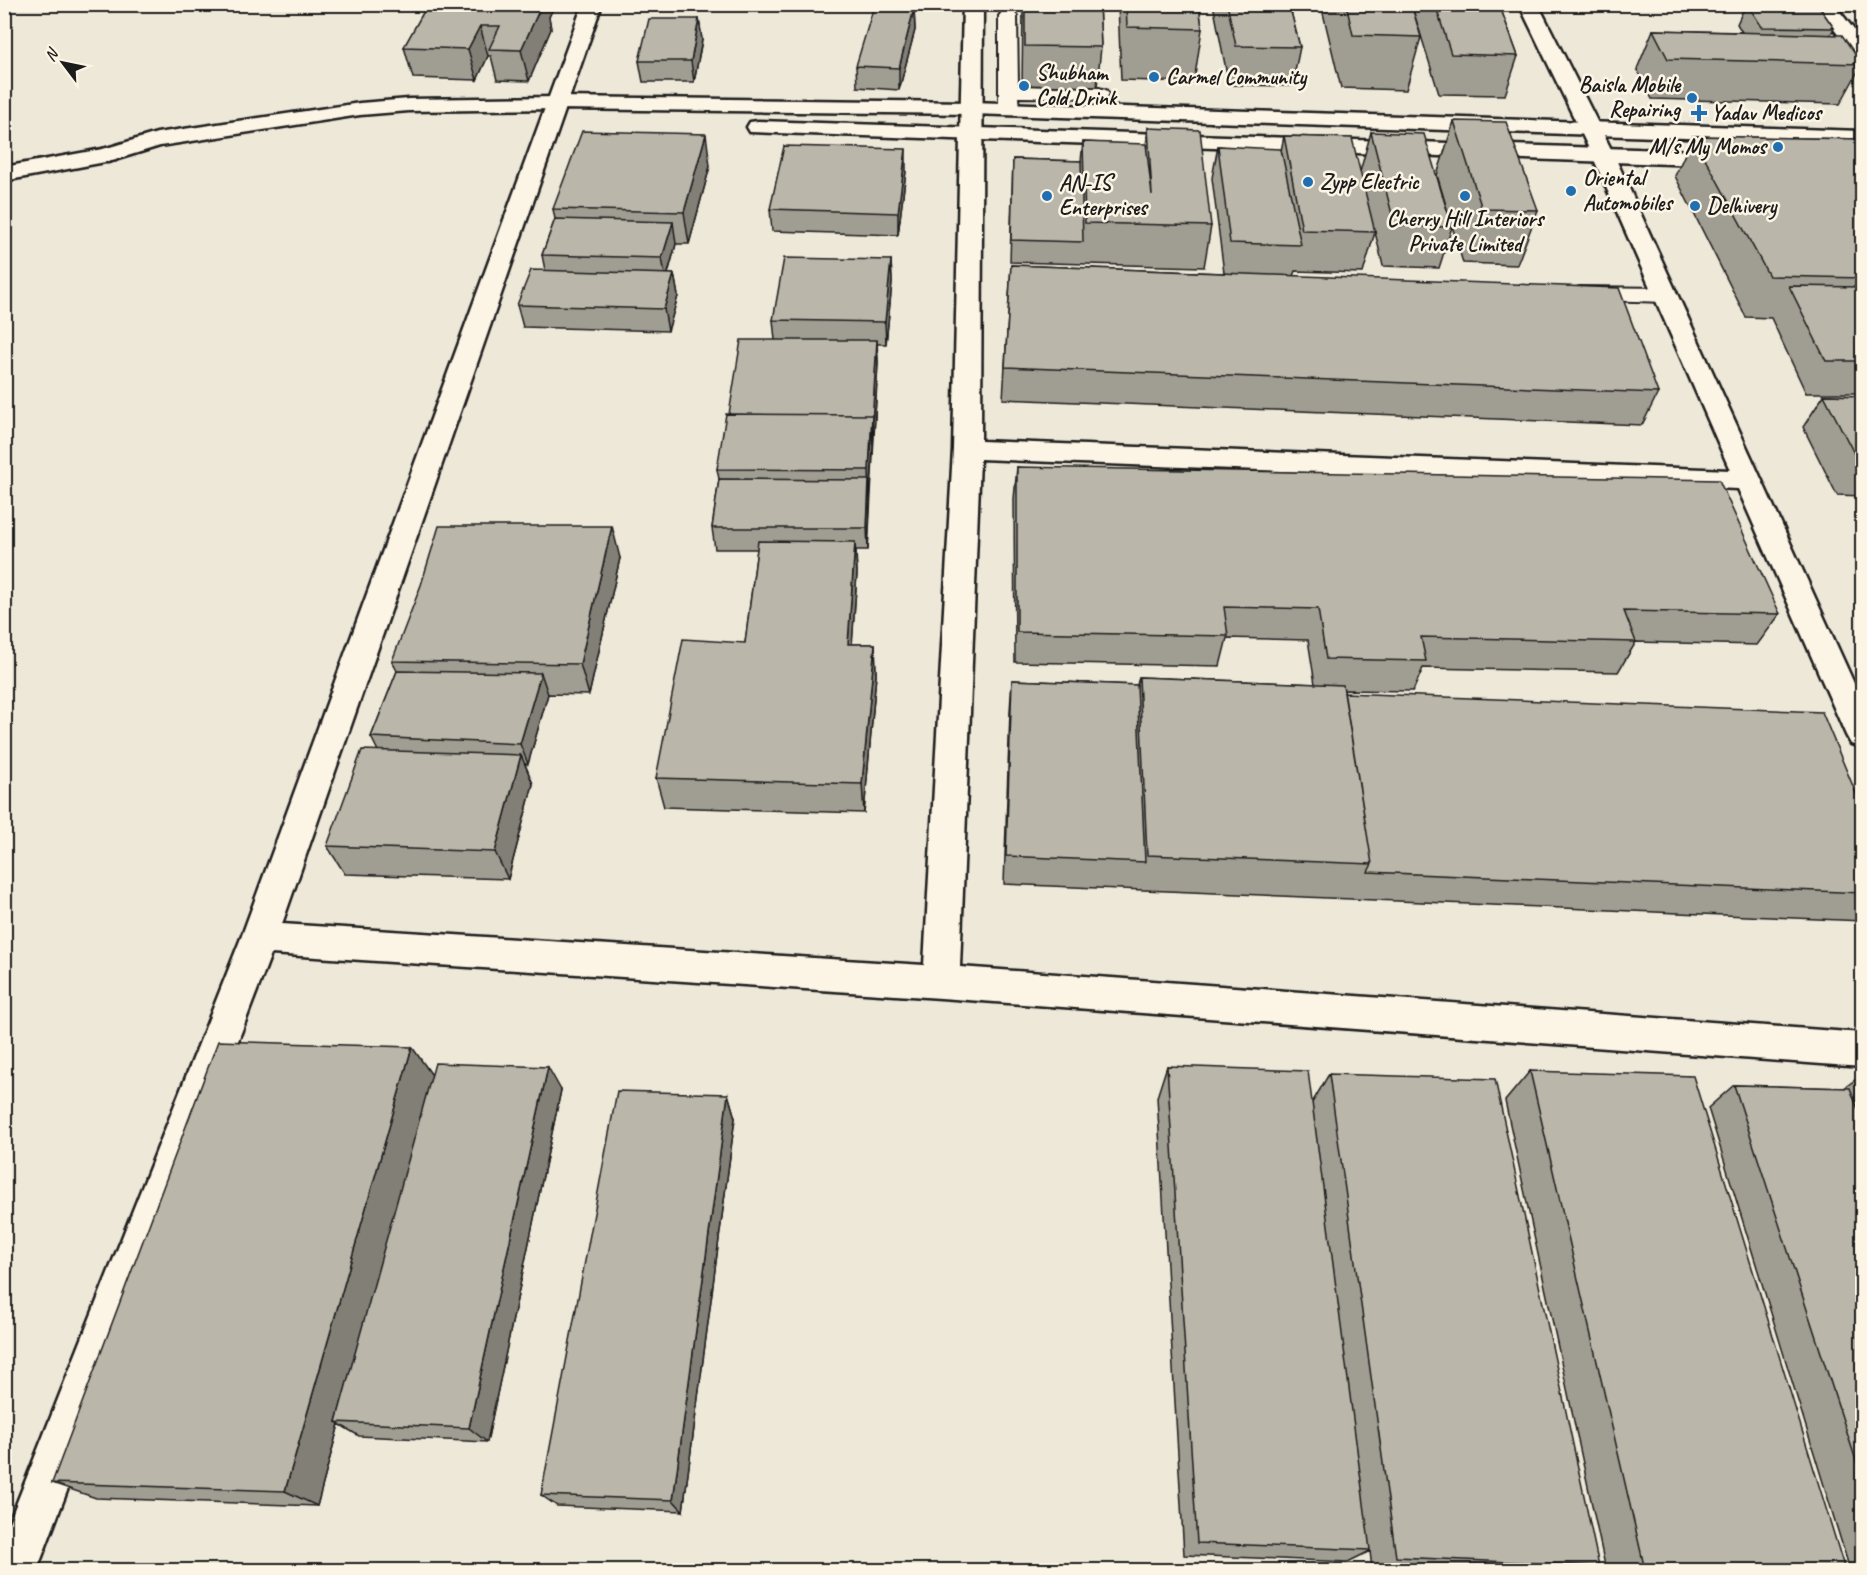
<svg xmlns="http://www.w3.org/2000/svg" width="1867" height="1575" font-family="Caveat,sans-serif">
<style>
.lines{fill:none;stroke-linecap:round;stroke-linejoin:round}
.service-casing{stroke:#1c1c1c;stroke-width:4}
.minor-casing{stroke:#1c1c1c;stroke-width:5}
.tertiary-casing{stroke:#1c1c1c;stroke-width:5}
.service{fill:#fcf5e5;fill-rule:evenodd}
.minor{fill:#fcf5e5;fill-rule:evenodd}
.tertiary{fill:#fcf5e5;fill-rule:evenodd}
.rail-casing{stroke:#1c1c1c;stroke-width:4.5}
.rail{stroke:#fcf5e5;stroke-width:3;stroke-dasharray:9;stroke-linecap:butt}
.wall{fill:#a09d92;stroke:#1c1c1c;stroke-width:1.5}
.shaded-wall{fill:#827f77;stroke:#1c1c1c;stroke-width:1.5}
.building{fill:#bab6aa;stroke:#1c1c1c;stroke-width:1.5}
.poi-dot{fill:#1f6fb2;stroke:#fcf5e5;stroke-width:2}
.labels{text-anchor:middle;dominant-baseline:central;stroke-width:5;stroke-linejoin:round;paint-order:stroke}
.far-poi-label{font-size:22px;font-weight:bold;fill:#1c1c1c;stroke:#fcf5e5;text-anchor:start}
</style>
<rect width="100%" height="100%" fill="#eee8d9"/>
<filter id="ink" filterUnits="userSpaceOnUse"><feTurbulence type="fractalNoise" baseFrequency=".0167" numOctaves="2"/><feDisplacementMap in="SourceGraphic" scale="12" xChannelSelector="R" yChannelSelector="G"/><feConvolveMatrix kernelMatrix="1 2 1 2 8 2 1 2 1" color-interpolation-filters="sRGB"/></filter>
<g filter="url(#ink)">
<g class="lines">
<g class="service-casing">
<path id="service" d="M1008,11L1014,12L1017,16L1018,86L1099,88L1106,90L1109,94L1106,98L1018,97L1019,109L1016,113H1002L999,109V16L1002,12Z
M1580,287L1666,288L1674,290L1677,295L1674,300L1666,302L1572,299L1569,294L1572,289Z"/>
</g>
<g class="minor-casing">
<path id="minor" d="M583,4H602L282,924L924,965L953,449L963,4H983L981,441L1730,470L1592,155L1519,4H1538L1614,155L1862,701V747L1851,744L1846,735L1738,489L980,459L960,967L1862,1033V1067L941,998L271,954L37,1570H4V1535L241,938Z
M1814,4H1834L1862,40V58L1855,56Z
M108,148L116,150L119,155L116,160L4,181V167Z"/>
</g>
<g class="tertiary-casing">
<path id="tertiary" d="M557,97L972,102L1862,131V144L972,114L557,109L409,111L360,115L160,146L108,162L100,160L97,155L100,150L157,133L360,103L409,99Z
M758,121L1729,152L1737,154L1740,159L1737,164L1729,166L750,132L747,127L750,122Z"/>
</g>
<use href="#service" class="service"/>
<use href="#minor" class="minor"/>
<use href="#tertiary" class="tertiary"/>
<g class="rail-casing">
<path id="rail" d="M4,13L17,4"/>
</g>
<use href="#rail" class="rail"/>
</g>
<path class="wall" d="M428,4H555L549,17L551,29L529,81L497,80L491,56H488L477,80L413,78L404,47Z
M1023,4H1099L1101,47L1097,87L1022,85Z
M1118,4H1199L1202,29L1194,82L1121,80Z
M1213,4H1289L1300,47L1292,86L1229,85Z
M1323,4H1411L1421,37L1406,90L1341,88L1322,9Z
M1417,4H1499L1518,56L1505,95L1439,94L1414,13Z
M1746,4H1817L1834,28L1831,34L1862,64L1840,104L1652,99L1637,69L1653,30L1742,32L1737,24Z
M914,9L915,30L899,90L857,87L856,66Z
M699,19L702,40L694,82H643L639,61Z
M1454,121L1538,210L1517,265L1463,263L1437,175Z
M1148,128L1211,226L1204,267L1010,262L1013,159L1081,161L1083,142L1146,145Z
M1371,132L1452,227L1439,268L1383,266L1375,232L1363,273L1295,271L1293,276L1658,393L1642,425L1003,399L1011,265L1224,273L1212,178L1218,146L1281,151L1284,136L1360,172Z
M1693,136L1863,139V393H1806L1771,318L1746,317L1675,176Z
M710,166L689,244H676L668,274H674L678,296L668,331L523,327L517,305L545,270L542,255L555,219L553,209Z
M906,171L898,235L772,231L770,209Z
M891,260L892,282L886,344H877L878,362L868,550H856L857,573L852,644H875L876,675L864,813L664,807L656,778L745,643L757,549H715L712,528L719,479L717,469L775,340L773,320Z
M1824,395L1863,396V496L1837,495L1803,427Z
M1017,467L1780,614L1757,645L1636,642L1618,672L1423,668L1413,691L1344,690V693L1863,810V921L1004,884L1010,711L1012,680L1137,685L1139,677L1315,684L1308,640L1227,638L1220,666L1015,662L1014,499Z
M1863,527V541L1858,532Z
M620,558L589,695L548,694L528,764H525L533,784L508,879L345,874L327,846L378,751L371,737L397,671L392,661Z
M1167,1066L1312,1103L1329,1074L1599,1566L1585,1570H1411L1372,1569L1370,1551L1348,1562L1184,1555L1157,1097Z
M1530,1071L1845,1570H1606L1505,1101Z
M1863,1074V1570H1850L1708,1108L1734,1085L1844,1088Z
M432,1075L561,1090L487,1442L359,1436L339,1424L317,1506L96,1498L52,1483Z
M728,1094L735,1118L683,1511L557,1506L541,1495Z"/>
<path class="shaded-wall" d="M542,4H555L549,17L551,29L529,81L521,50Z
M914,9L915,30L899,90V68Z
M699,19L702,40L694,82L691,61Z
M480,26L488,56L477,80L468,49Z
M706,134L710,166L689,244L684,212Z
M906,149V171L898,235V213Z
M673,222L676,244L666,280L662,258Z
M891,260L892,282L886,344L885,322Z
M674,274L678,296L668,331L664,309Z
M877,340L878,362L873,447L872,425Z
M872,415L873,447L870,502L869,470Z
M869,480L870,502L868,550L867,528Z
M612,526L620,558L589,695L580,664Z
M855,542L857,573L850,675L848,644Z
M875,644L876,675L864,813L862,784Z
M541,673L548,694L528,764L520,744Z
M521,755L533,784L508,879L495,852Z
M412,1047L434,1078L336,1422L339,1424L317,1506L285,1491Z
M548,1067L561,1090L487,1442L469,1428Z
M728,1094L735,1118L683,1511L673,1500Z"/>
<path class="building" d="M428,4H542L521,50L489,49L500,26H480L468,49L404,47Z
M1025,4H1099L1101,47L1025,46Z
M1126,4H1199L1202,29L1127,27Z
M1227,4H1289L1300,47L1236,46Z
M1346,4H1411L1421,37L1353,35Z
M1435,4H1499L1518,56L1451,54Z
M1747,4H1817L1834,28L1762,27Z
M874,6L914,9L899,68L856,66Z
M649,19H699L691,61H639Z
M1653,30L1842,35L1862,64L1668,59Z
M1454,121L1506,122L1538,210L1482,209Z
M1148,128L1200,130L1211,226L1085,223L1083,142L1146,144L1152,195Z
M582,131L706,134L684,212L553,209Z
M1371,132L1424,134L1452,227L1395,226Z
M1284,136L1352,138L1375,232L1302,230Z
M1693,136L1863,139V278L1769,276Z
M784,146L906,149L898,213L770,209Z
M1218,146L1281,149L1301,245L1230,243Z
M1013,159L1081,161L1083,242L1011,240Z
M555,219L673,222L662,258L542,255Z
M784,258L891,260L885,322L773,320Z
M1011,265L1619,288L1658,393L1005,367Z
M531,270L674,274L664,309L517,305Z
M1789,286L1863,287V361H1826Z
M741,340H877L872,425V415L729,414Z
M1824,395L1863,396V463H1859Z
M726,414L872,415L869,470L717,469Z
M1017,467L1719,480L1780,614L1624,611L1636,642L1421,637L1426,661L1326,659L1318,609L1224,607L1228,636L1017,632Z
M719,479L869,480L867,528H712Z
M439,526H612L580,664L392,661L421,585Z
M758,541L855,542L848,644H875L862,784L656,778L683,639L745,643Z
M397,671L541,673L520,744L371,737Z
M1139,677L1343,685L1372,864L1147,855Z
M1012,680L1137,685L1145,862L1006,856Z
M1344,693L1822,712L1863,810V893L1368,872L1372,864Z
M362,750L521,755L495,852L327,846Z
M218,1041L412,1047L285,1491L52,1483Z
M435,1063L548,1067L469,1428L336,1422Z
M1167,1066L1308,1071L1370,1550L1197,1543Z
M1530,1071L1693,1076L1845,1570H1645Z
M1329,1074L1495,1079L1599,1566L1396,1557Z
M1734,1085L1850,1088L1863,1123V1482Z
M617,1091L728,1094L673,1500L541,1495Z"/>
</g>
<g class="poi-dot">
<circle cx="1154" cy="77" r="6"/>
<circle cx="1024" cy="86" r="6"/>
<circle cx="1692" cy="98" r="6"/>
<path d="M1696 104h6v6h6v6h-6v6h-6v-6h-6v-6h6z"/>
<circle cx="1778" cy="147" r="6"/>
<circle cx="1308" cy="182" r="6"/>
<circle cx="1571" cy="191" r="6"/>
<circle cx="1047" cy="196" r="6"/>
<circle cx="1465" cy="196" r="6"/>
<circle cx="1695" cy="206" r="6"/>
</g>
<g class="labels">
<g class="far-poi-label">
<text x="1036" y="73">Shubham<tspan x="1036" dy="25">Cold Drink</tspan></text>
<text x="1166" y="77">Carmel Community</text>
<text x="1680" y="85" text-anchor="end">Baisla Mobile<tspan x="1680" dy="25">Repairing</tspan></text>
<text x="1711" y="113">Yadav Medicos</text>
<text x="1766" y="147" text-anchor="end">M/s My Momos</text>
<text x="1583" y="178">Oriental<tspan x="1583" dy="25">Automobiles</tspan></text>
<text x="1320" y="182">Zypp Electric</text>
<text x="1059" y="183">AN-IS<tspan x="1059" dy="25">Enterprises</tspan></text>
<text x="1707" y="206">Delhivery</text>
<text x="1465" y="219" text-anchor="middle">Cherry Hill Interiors<tspan x="1465" dy="25">Private Limited</tspan></text>
</g>
</g>
<rect width="1867" height="1575" fill="none" stroke="#fcf5e5" stroke-width="24"/>
<rect x="12" y="12" width="1843" height="1551" fill="none" stroke="#1c1c1c" stroke-width="2" filter="url(#ink)"/>
<g transform="translate(63 63) rotate(302)" stroke="#fcf5e5" stroke-width="4.5" paint-order="stroke">
<path d="M0-4.5L10 22L0 15L-10 22Z" fill="#1c1c1c"/>
<text y="-9" font-size="16" font-weight="bold" text-anchor="middle" fill="#1c1c1c">N</text>
</g>
</svg>
